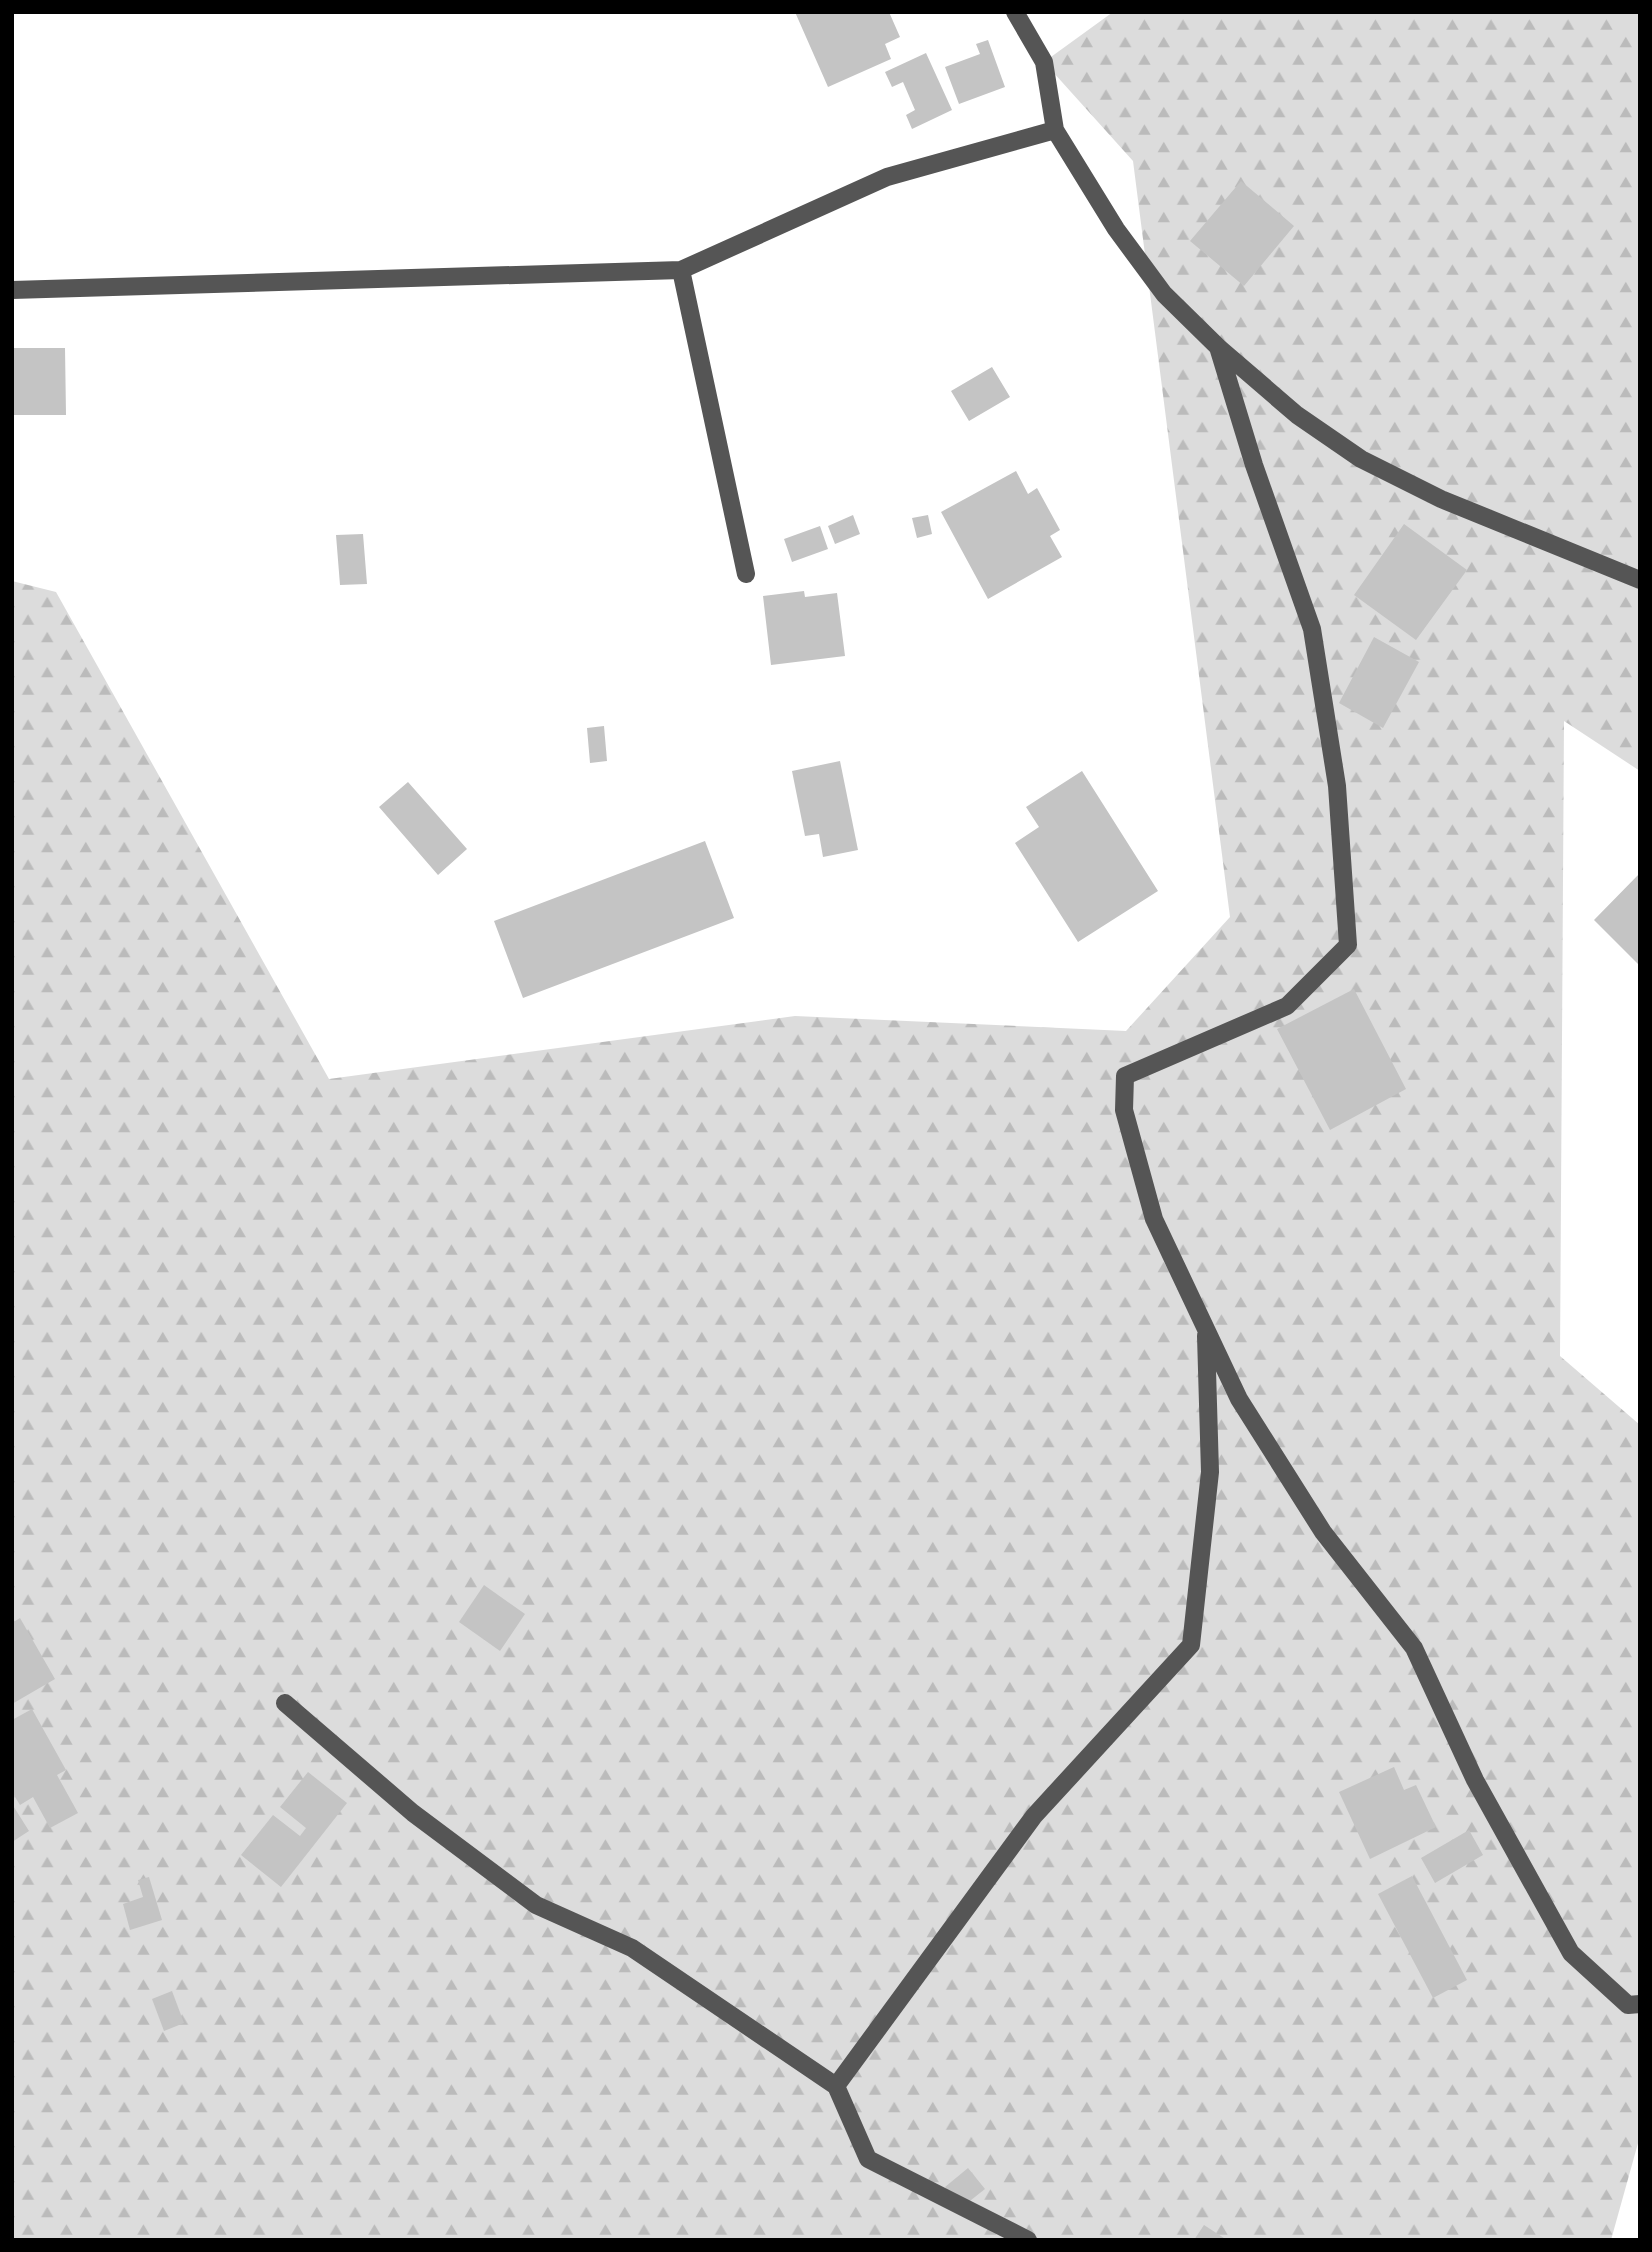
<svg xmlns="http://www.w3.org/2000/svg" width="1652" height="2252" font-family="'Exo 2',sans-serif">
<style>
.forest{fill:url(#forest-firs)}
.building{fill:#c4c4c4}
.lines{fill:none;stroke-linecap:round;stroke-linejoin:round}
.minor{stroke:#555;stroke-width:18}
</style>
<defs>
<pattern id="forest-firs" width="22" height="20" patternUnits="userSpaceOnUse" patternTransform="scale(1.75)"><rect width="22" height="20" fill="#dcdcdc"/><path d="M5 1l3.5 6h-7zM16 11l3.5 6h-7z" fill="#bbb"/></pattern>
</defs>
<rect width="100%" height="100%" fill="#fff"/>
<path class="forest" d="M1113,12H1640V771L1564,721L1560,1356L1640,1425V2136L1611,2240H12V581L56,592L329,1079L795,1016L1126,1031L1230,917L1133,161L1044,62Z"/>
<path class="building" d="M795,12H889L900,37L885,44L891,59L828,87Z
M988,40L1005,87L959,104L945,67L980,54L976,44Z
M926,53L952,110L912,129L906,115L915,110L903,82L892,87L885,72Z
M1241,181L1294,226L1244,286L1190,241Z
M12,348H65L66,415H12Z
M992,367L1010,397L969,421L951,391Z
M1016,471L1028,494L1037,488L1060,530L1050,536L1062,557L988,599L941,512Z
M853,515L860,534L835,544L828,526Z
M928,515L932,534L917,538L912,518Z
M1404,524L1467,570L1416,640L1354,595Z
M820,526L828,549L792,562L784,539Z
M363,534L367,584L340,585L336,535Z
M804,591L805,597L837,593L845,656L771,665L763,596Z
M1374,637L1419,662L1383,728L1339,703Z
M604,726L607,761L590,763L587,728Z
M840,761L858,850L823,857L819,834L805,836L792,771Z
M1082,771L1158,891L1078,942L1015,843L1039,827L1026,807Z
M408,782L467,849L438,875L379,807Z
M705,841L734,918L523,998L494,921Z
M1640,873V966L1594,920Z
M1354,989L1406,1089L1330,1130L1277,1029Z
M484,1585L525,1614L500,1651L459,1622Z
M20,1618L55,1679L12,1704V1623Z
M32,1709L66,1770L57,1775L78,1813L50,1828L33,1797L20,1805L12,1792V1720Z
M1394,1767L1404,1790L1416,1785L1436,1827L1370,1859L1339,1792Z
M308,1772L347,1803L281,1887L241,1855L273,1815L300,1836L306,1828L280,1807Z
M12,1804L29,1831L12,1842Z
M1469,1830L1483,1855L1435,1883L1421,1858Z
M1412,1876L1467,1980L1433,1998L1378,1894Z
M149,1877L162,1920L130,1930L123,1904L143,1897L138,1880Z
M172,1991L184,2023L164,2031L152,1999Z
M968,2168L985,2189L961,2208L945,2187Z
M1204,2225L1227,2240H1194Z"/>
<g class="lines">
<path class="minor" d="M1015,12L1044,62L1055,130L1116,229L1164,294L1218,347L1297,415L1361,459L1441,499L1640,580
M681,270L746,574
M12,290L681,270L887,177L1055,130
M1218,347L1254,465L1312,629L1337,786L1348,945L1287,1006L1125,1076L1124,1110L1154,1219L1239,1399L1323,1532L1414,1648L1475,1780L1571,1953L1628,2005L1640,2004
M285,1703L413,1813L536,1905L632,1948L836,2086L868,2159L1028,2240
M836,2086L1034,1816L1191,1645L1210,1472L1206,1336"/>
</g>
<rect width="1652" height="2252" fill="none" stroke="#000000" stroke-width="28"/>
</svg>
